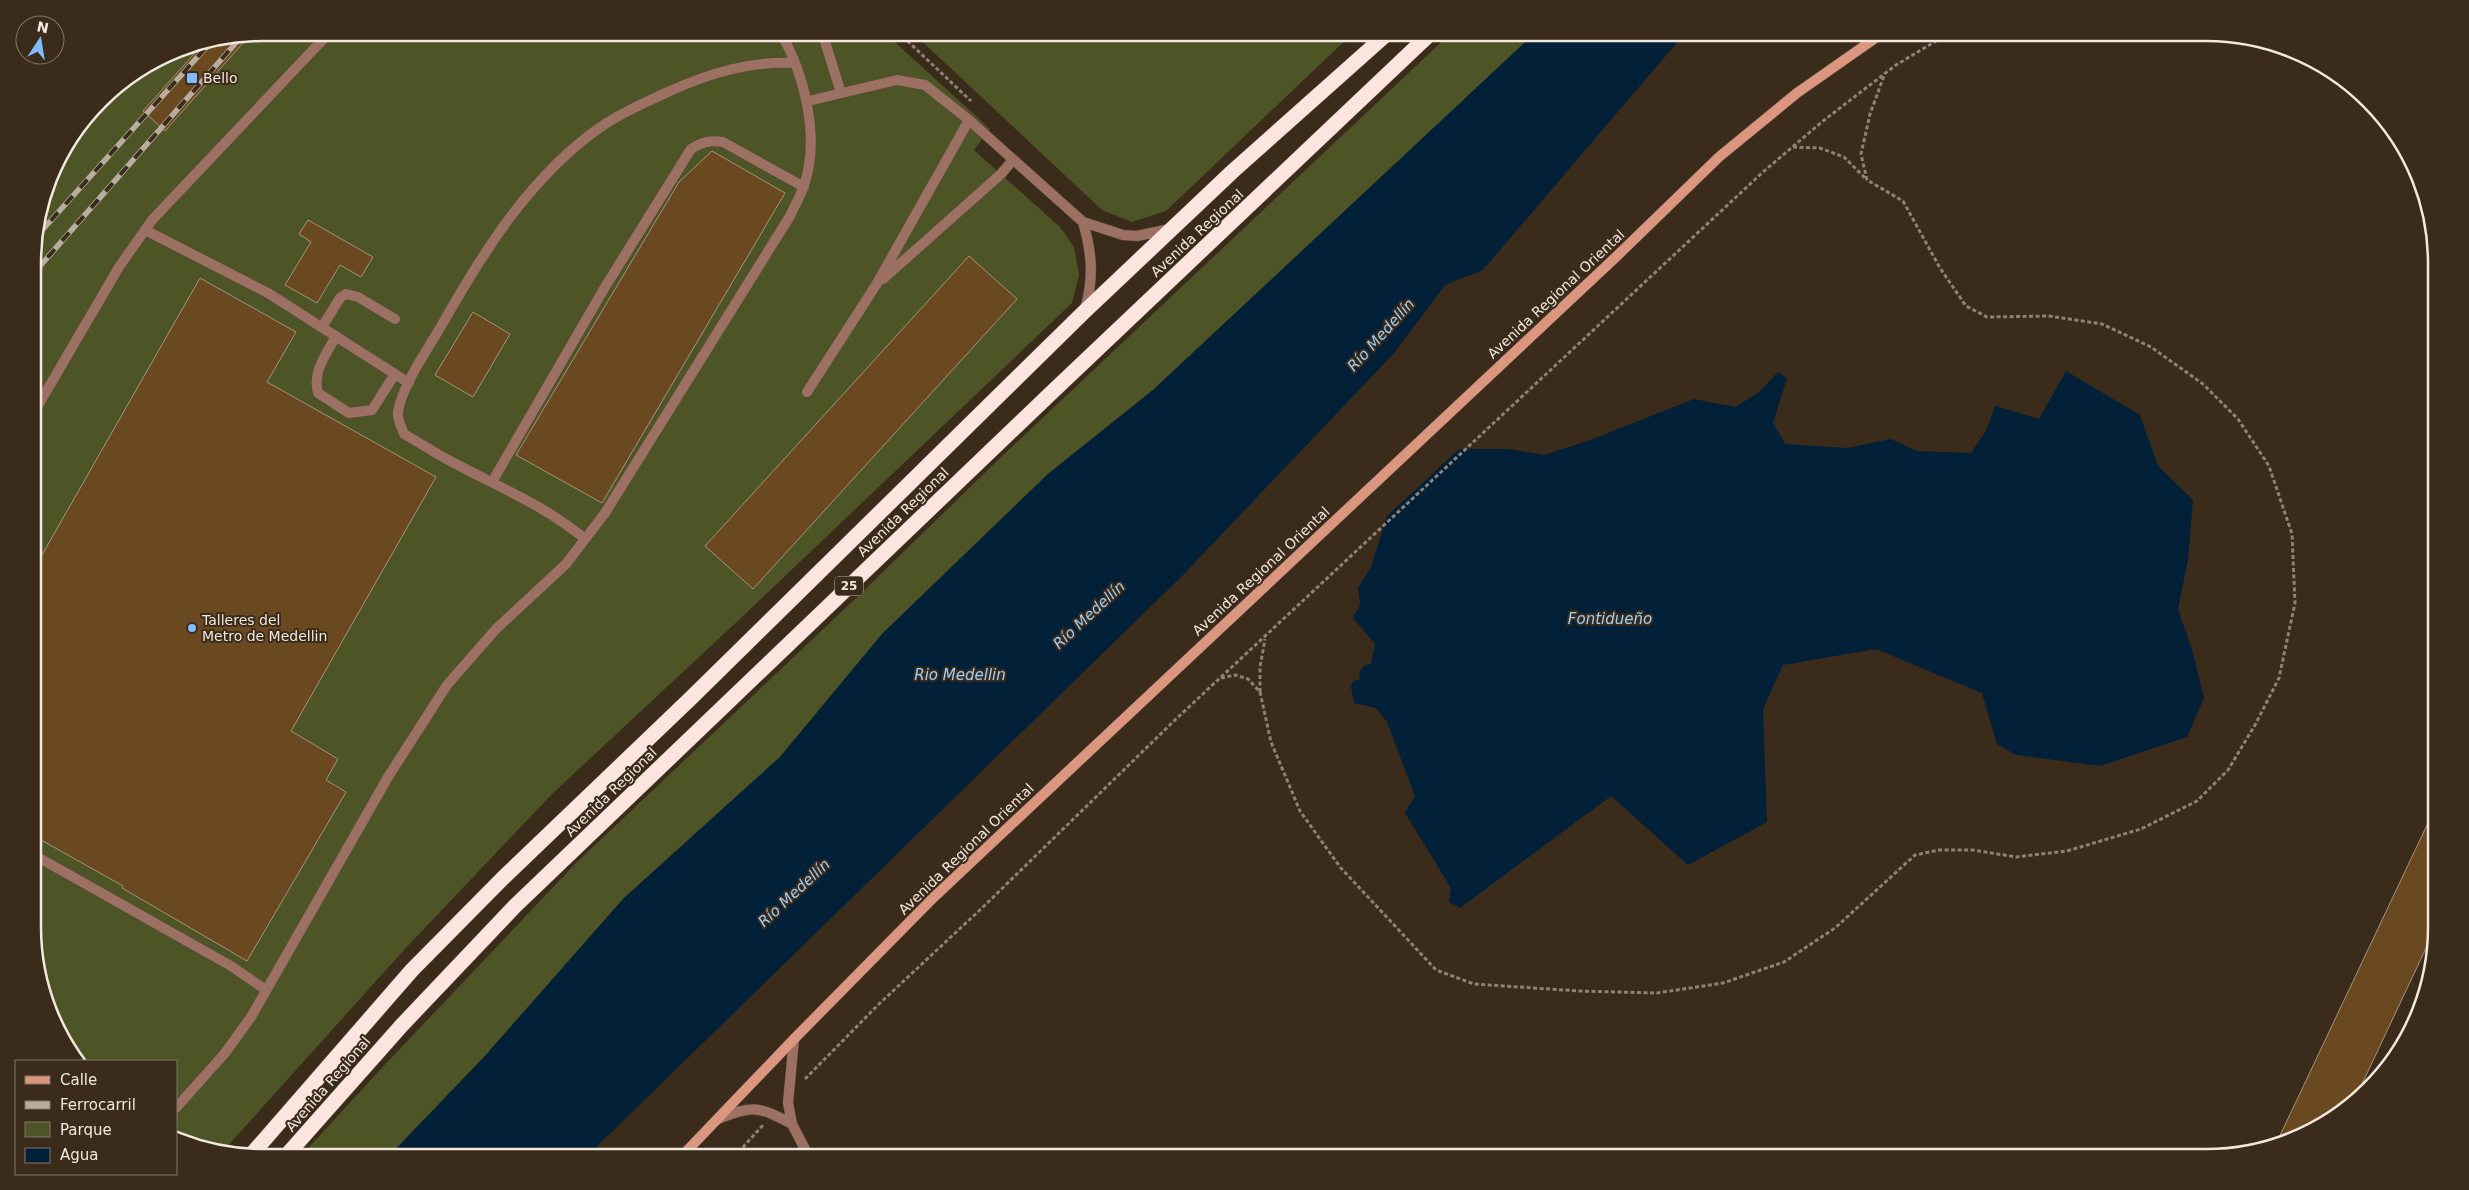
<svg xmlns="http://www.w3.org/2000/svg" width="2469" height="1190" font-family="'DejaVu Sans',sans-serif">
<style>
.green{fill:#4d5526}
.water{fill:#022037}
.building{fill:#6a4921;stroke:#a5937f}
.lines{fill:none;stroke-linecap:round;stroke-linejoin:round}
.lane-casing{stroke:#57493a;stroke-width:11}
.street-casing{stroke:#57493a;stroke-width:11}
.secondary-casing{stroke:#57493a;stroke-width:11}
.highway-casing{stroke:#57493a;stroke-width:16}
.path{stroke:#8f8275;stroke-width:3;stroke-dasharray:4 2.5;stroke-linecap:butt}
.lane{stroke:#9c7163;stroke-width:10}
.street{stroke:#9c7163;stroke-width:10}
.secondary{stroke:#db9680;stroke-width:10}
.highway{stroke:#fce5de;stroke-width:15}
.rail-casing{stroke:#b9ada0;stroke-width:5.5}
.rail{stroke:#3a2b1b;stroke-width:4;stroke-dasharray:11;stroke-linecap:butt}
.poi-dot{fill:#81bdfa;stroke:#3a2b1b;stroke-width:2}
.labels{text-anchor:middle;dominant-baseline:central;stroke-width:4;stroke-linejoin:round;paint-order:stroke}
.shield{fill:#3a2b1b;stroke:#bbafa3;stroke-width:1}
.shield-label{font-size:12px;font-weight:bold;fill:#f2e8dd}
.poi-label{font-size:14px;fill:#f2e8dd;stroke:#3a2b1b;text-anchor:start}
.street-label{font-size:14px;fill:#f2e8dd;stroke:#3a2b1b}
.water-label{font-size:15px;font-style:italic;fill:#9ccffa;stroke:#3a2b1b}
.rim{fill:none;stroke:#f2e8dd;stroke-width:2.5}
</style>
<rect width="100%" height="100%" fill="#3a2b1b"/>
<path class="green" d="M263,33H885L990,129L974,150L1060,227L1074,247L1079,275L1072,303L741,618L552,794L403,951L225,1149L176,1137V1061H76L50,1015L35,958L33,247L56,161L111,90L175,50Z
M913,33H1353L1166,211L1132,222L1102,210Z
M1451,33H1536L1153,390L1048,474L882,634L780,757L624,898L484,1057L388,1157H300L378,1072L577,862L854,600L999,459Z"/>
<path class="water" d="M1536,32L1685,33L1483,270L1445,285L1394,353L1183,575L586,1157H388L484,1057L624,898L780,757L882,634L1048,474L1153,390Z
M2066,371L2140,415L2158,466L2193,500L2188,559L2178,609L2193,653L2204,698L2187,737L2100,766L2016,755L1997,744L1982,693L1876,649L1783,665L1763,709L1767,822L1688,865L1611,796L1460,908L1449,902L1451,888L1405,813L1415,796L1387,722L1376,708L1354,703L1351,687L1353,681L1360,679L1359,672L1365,665L1371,664L1375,644L1353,618L1360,604L1358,588L1371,567L1387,516L1459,449H1508L1544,455L1593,439L1694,399L1735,407L1758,393L1778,372L1787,378L1773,423L1785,444L1847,448L1891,439L1917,451L1971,453L1986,431L1995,406L2039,419Z"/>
<path class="building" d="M250,35L165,131L143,111L202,45Z
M712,151L785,193L602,503L516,455L679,182Z
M308,220L373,257L361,277L340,265L317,303L285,285L311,242L299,234Z
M969,256L1017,299L753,589L705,546Z
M200,278L296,332L267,382L436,477L291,731L338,759L326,780L346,792L247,961L122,888L123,886L34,836V569Z
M473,312L510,334L473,397L435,375Z
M2436,806V927L2354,1101L2334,1119L2275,1146Z"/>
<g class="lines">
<g class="lane-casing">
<path id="lane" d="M822,32L841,93
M808,101L897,80L925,85L969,120L1083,222L1123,235L1137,236L1170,229
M1083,222C1092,253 1094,279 1085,309
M145,230L268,293L409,383
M883,279L1001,174L1013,160
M322,327L340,298L346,294L358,297L395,319
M336,336C326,355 312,372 318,393L349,413L372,410L395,374
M807,392L876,285L969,120
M33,414L119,267L152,220L330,32
M492,482L605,287L691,149C702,142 710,140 723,142L804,187
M585,539C547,507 501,488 458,465C439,456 422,444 404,434C402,428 397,419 398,412C401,388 427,350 440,328C483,252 531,174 605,124C625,111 648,101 670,91C710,73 750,61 794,63
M34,855L231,966L266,990
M176,1108L225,1053L251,1017L388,777L447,685L496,629L566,564L605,513L790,216C794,207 800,197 803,188C821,141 805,74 780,32"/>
</g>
<g class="street-casing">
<path id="street" d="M794,1039L788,1103L792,1124L809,1157
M718,1119C753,1105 758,1106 792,1124"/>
</g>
<g class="secondary-casing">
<path id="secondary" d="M681,1157L794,1039L933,898L1618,255L1719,157L1797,93L1884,32"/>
</g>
<g class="highway-casing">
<path id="highway" d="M251,1155L412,970L503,878L691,698L1084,312L1233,171L1389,32
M285,1157L402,1025L515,906L1049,395L1432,32"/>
</g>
<path class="path" d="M898,32L971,101
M1793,147L1820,148L1844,157L1866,179
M1221,678L1235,675L1248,679L1260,692L1271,742L1300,811L1340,867L1436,970L1474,984L1579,991L1657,993L1723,983L1784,962L1835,928L1915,855L1939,850H1973L2016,857L2067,851L2141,829L2197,801L2228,770L2255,725L2279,678L2295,603L2292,534L2269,466L2238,419L2203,384L2151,347L2102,324L2049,316L1987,317L1966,306L1940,268L1903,201L1867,180L1861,154L1870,114L1885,73
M1260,692V667L1265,639
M805,1079L879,1004L982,908L1176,719L1763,172L1823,121L1896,65L1951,32
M734,1157L764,1124"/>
<use href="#lane" class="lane"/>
<use href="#street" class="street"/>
<use href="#secondary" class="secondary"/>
<use href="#highway" class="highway"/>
<g class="rail-casing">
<path id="rail" d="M36,237L210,43
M33,274L241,37"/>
</g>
<use href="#rail" class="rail"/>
</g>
<g class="poi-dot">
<rect x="186" y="72" width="12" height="12" rx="2.5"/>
<circle cx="192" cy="628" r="5"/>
</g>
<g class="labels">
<rect class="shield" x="835" y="576.5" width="28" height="19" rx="4"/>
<g class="shield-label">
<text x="849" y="586">25</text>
</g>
<g class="poi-label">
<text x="203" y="78">Bello</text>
<text x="202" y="620">Talleres del<tspan x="202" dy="16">Metro de Medellin</tspan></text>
</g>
<g class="street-label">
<text transform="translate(1197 233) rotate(-43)">Avenida Regional</text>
<text transform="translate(1556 294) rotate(-43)">Avenida Regional Oriental</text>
<text transform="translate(903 512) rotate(-44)">Avenida Regional</text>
<text transform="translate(1261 571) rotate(-43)">Avenida Regional Oriental</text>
<text transform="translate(611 792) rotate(-44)">Avenida Regional</text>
<text transform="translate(966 849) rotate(-44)">Avenida Regional Oriental</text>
<text transform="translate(328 1084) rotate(-49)">Avenida Regional</text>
</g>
<g class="water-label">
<text transform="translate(1381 335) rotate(-48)">Río Medellín</text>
<text transform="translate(1089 615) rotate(-43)">Río Medellín</text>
<text x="1610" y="619">Fontidueño</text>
<text x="960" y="675">Rio Medellin</text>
<text transform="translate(794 893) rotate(-43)">Río Medellín</text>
</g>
</g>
<path d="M0 0H2469V1190H0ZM263 41H2206A222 222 0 0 1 2428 263V927A222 222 0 0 1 2206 1149H263A222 222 0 0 1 41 927V263A222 222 0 0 1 263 41Z" fill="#3a2b1b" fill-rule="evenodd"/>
<path class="rim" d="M263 41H2206A222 222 0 0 1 2428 263V927A222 222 0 0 1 2206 1149H263A222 222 0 0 1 41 927V263A222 222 0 0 1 263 41Z"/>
<rect x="15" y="1060" width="162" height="115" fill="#3a2b1b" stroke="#847769"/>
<rect x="25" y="1076" width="25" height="8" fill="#db9680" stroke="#847769"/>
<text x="60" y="1085" font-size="15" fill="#f2e8dd">Calle</text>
<rect x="25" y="1101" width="25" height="8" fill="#b9ada0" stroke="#847769"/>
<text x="60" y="1110" font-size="15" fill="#f2e8dd">Ferrocarril</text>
<rect x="25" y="1122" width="25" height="15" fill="#4d5526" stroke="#847769"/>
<text x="60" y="1135" font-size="15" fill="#f2e8dd">Parque</text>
<rect x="25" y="1148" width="25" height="15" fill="#022037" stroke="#847769"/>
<text x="60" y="1160" font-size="15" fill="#f2e8dd">Agua</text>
<g transform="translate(40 40) rotate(12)"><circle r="24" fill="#3a2b1b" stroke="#847769"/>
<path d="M0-4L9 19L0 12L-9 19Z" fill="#81bdfa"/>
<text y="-8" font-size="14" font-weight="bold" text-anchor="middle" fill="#f2e8dd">N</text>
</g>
</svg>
